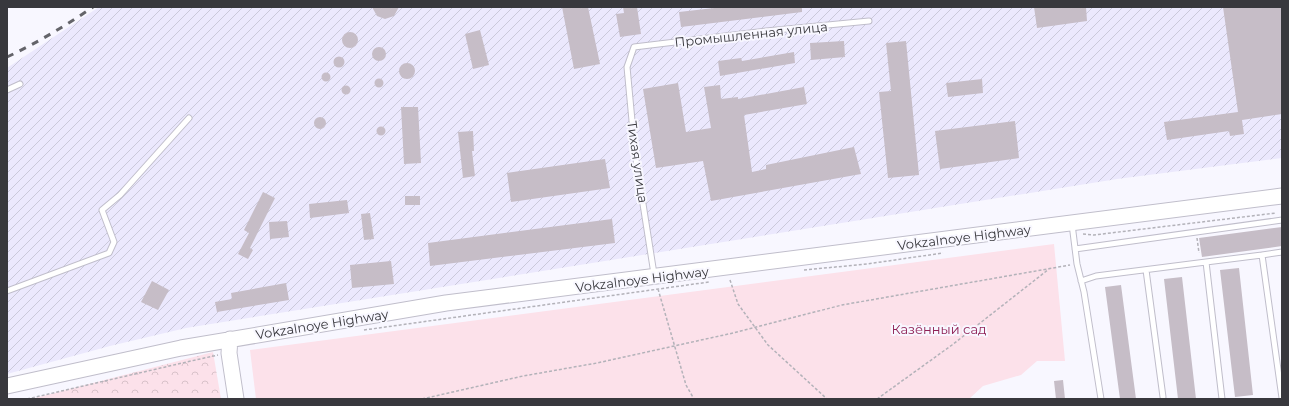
<svg xmlns="http://www.w3.org/2000/svg" width="1289" height="406" font-family="Montserrat,sans-serif">
<style>
.industrial{fill:url(#industrial-furrows)}
.forest{fill:url(#forest-crowns)}
.green{fill:#fce1ea}
.building{fill:#c6bdc7}
.lines{fill:none;stroke-linecap:round;stroke-linejoin:round}
.lane-casing{stroke:#c0becb;stroke-width:7}
.secondary-casing{stroke:#c0becb;stroke-width:17}
.path{stroke:#b3b2b9;stroke-width:1.5;stroke-dasharray:3 2;stroke-linecap:butt}
.lane{stroke:#fff;stroke-width:5}
.secondary{stroke:#fff;stroke-width:15}
.rail{stroke:#64646a;stroke-width:3;stroke-dasharray:7 7;stroke-linecap:butt}
.labels{text-anchor:middle;dominant-baseline:central;stroke-width:4;stroke-linejoin:round;paint-order:stroke}
.street-label{font-size:13px;fill:#38383d;stroke:#f8f7ff}
.park-label{font-size:13px;fill:#8e2055;stroke:#f8f7ff}
</style>
<defs>
<pattern id="industrial-furrows" width="10" height="10" patternUnits="userSpaceOnUse"><rect width="10" height="10" fill="#ebe8fd"/><path d="M-1 1l2-2M0 10L10 0M9 11l2-2" fill="none" stroke="#cac8da"/></pattern>
<pattern id="forest-crowns" width="20" height="18" patternUnits="userSpaceOnUse"><rect width="20" height="18" fill="#fce1ea"/><path d="M2 6a3 3 0 1 1 6 0M12 15a3 3 0 1 1 6 0" fill="none" stroke="#d9c2ca"/></pattern>
</defs>
<rect width="100%" height="100%" fill="#f8f7ff"/>
<path class="industrial" d="M99,7H1282V158L1117,179L186,328L110,346L7,374V68Z"/>
<path class="forest" d="M213,352L221,399H31Z"/>
<path class="green" d="M1054,244L1065,361H1037L1021,375L983,386L969,399H256L250,350Z"/>
<path class="building" d="M372,7H399L394,16L385,19L377,16Z
M562,7H588L600,64L574,69Z
M623,7H637L641,34L620,37L616,14L624,13Z
M723,7H802V12L681,27L679,12Z
M1034,7H1086L1087,21L1037,28Z
M1223,7H1282V114L1242,120L1244,134L1230,136L1229,131L1167,140L1164,122L1238,112Z
M480,30L489,65L473,69L465,34Z
M342 40a8 8 0 1 1 16 0a8 8 0 1 1-16 0Z
M844,41L845,57L811,60L810,43Z
M906,41L919,175L888,178L879,92L891,91L886,43Z
M372 54a7 7 0 1 1 14 0a7 7 0 1 1-14 0Z
M794,52L795,63L720,76L718,61L741,58L742,61Z
M333.5 62a5.5 5.5 0 1 1 11 0a5.5 5.5 0 1 1-11 0Z
M399 71a8 8 0 1 1 16 0a8 8 0 1 1-16 0Z
M321.5 77a4.5 4.5 0 1 1 9 0a4.5 4.5 0 1 1-9 0Z
M374.5 83a4.5 4.5 0 1 1 9 0a4.5 4.5 0 1 1-9 0Z
M982,79L983,93L948,97L946,83Z
M678,83L686,132L711,128L704,87L720,85L721,99L738,97V99L804,87L807,104L744,115L752,172L766,169V165L854,147L861,174L711,201L703,161L656,168L643,89Z
M341.5 90a4.5 4.5 0 1 1 9 0a4.5 4.5 0 1 1-9 0Z
M401,107H418L421,163L404,164Z
M314 123a6 6 0 1 1 12 0a6 6 0 1 1-12 0Z
M1015,121L1019,158L940,169L935,131Z
M376.5 131a4.5 4.5 0 1 1 9 0a4.5 4.5 0 1 1-9 0Z
M473,131L474,151H472L475,176L463,178L458,132Z
M605,159L610,188L511,202L507,173Z
M263,192L275,198L250,248L253,250L248,259L238,254L249,233L244,230Z
M405,196H420V205H405Z
M347,200L349,213L310,218L309,204Z
M370,213L374,239L364,240L361,214Z
M612,219L615,243L430,266L428,243Z
M287,221L289,237L270,239L269,222Z
M1282,227V246L1202,257L1199,238Z
M391,261L394,284L352,288L350,265Z
M1239,268L1253,395L1235,397L1220,270Z
M1182,277L1196,399H1178L1164,279Z
M152,281L169,290L158,310L141,302Z
M286,283L289,300L217,312L215,302L232,299L231,293Z
M1121,285L1136,399H1120L1105,287Z
M1063,380L1065,399H1056L1054,381Z"/>
<g class="lines">
<g class="lane-casing">
<path id="lane" d="M7,90L20,84
M1072,224L1077,264L1084,292L1101,399
M1075,249L1282,220
M1146,270L1163,397
M654,274L635,153L627,67L634,47L766,31L869,21
M1081,281L1096,276L1206,262
M7,291L109,253L114,242L102,210L120,195L189,118
M1282,398L1262,255L1282,252
M1222,399L1206,262L1262,255"/>
</g>
<g class="secondary-casing">
<path id="secondary" d="M230,339L229,353L236,399
M7,386L181,348L446,303L1282,196"/>
</g>
<path class="path" d="M1083,234L1094,235L1276,213
M1197,238L1199,253
M804,270L867,264L943,253
M730,280L738,304L768,345L827,399
M658,289L686,385L694,399
M364,330L709,282
M27,399L191,361L218,355
M422,399L523,376L597,363L733,333L842,305L1070,265
M877,399L952,345L1049,269"/>
<use href="#lane" class="lane"/>
<use href="#secondary" class="secondary"/>
<path class="rail" d="M7,57C37,43 65,26 93,7"/>
</g>
<g class="labels">
<g class="street-label">
<text transform="translate(751 34) rotate(-6)">Промышленная улица</text>
<text transform="translate(638 162) rotate(82)">Тихая улица</text>
<text transform="translate(964 237) rotate(-7)">Vokzalnoye Highway</text>
<text transform="translate(642 279) rotate(-7)">Vokzalnoye Highway</text>
<text transform="translate(322 324) rotate(-9)">Vokzalnoye Highway</text>
</g>
<g class="park-label">
<text x="939" y="329">Казённый сад</text>
</g>
</g>
<rect width="1289" height="406" fill="none" stroke="#38383d" stroke-width="16"/>
</svg>
